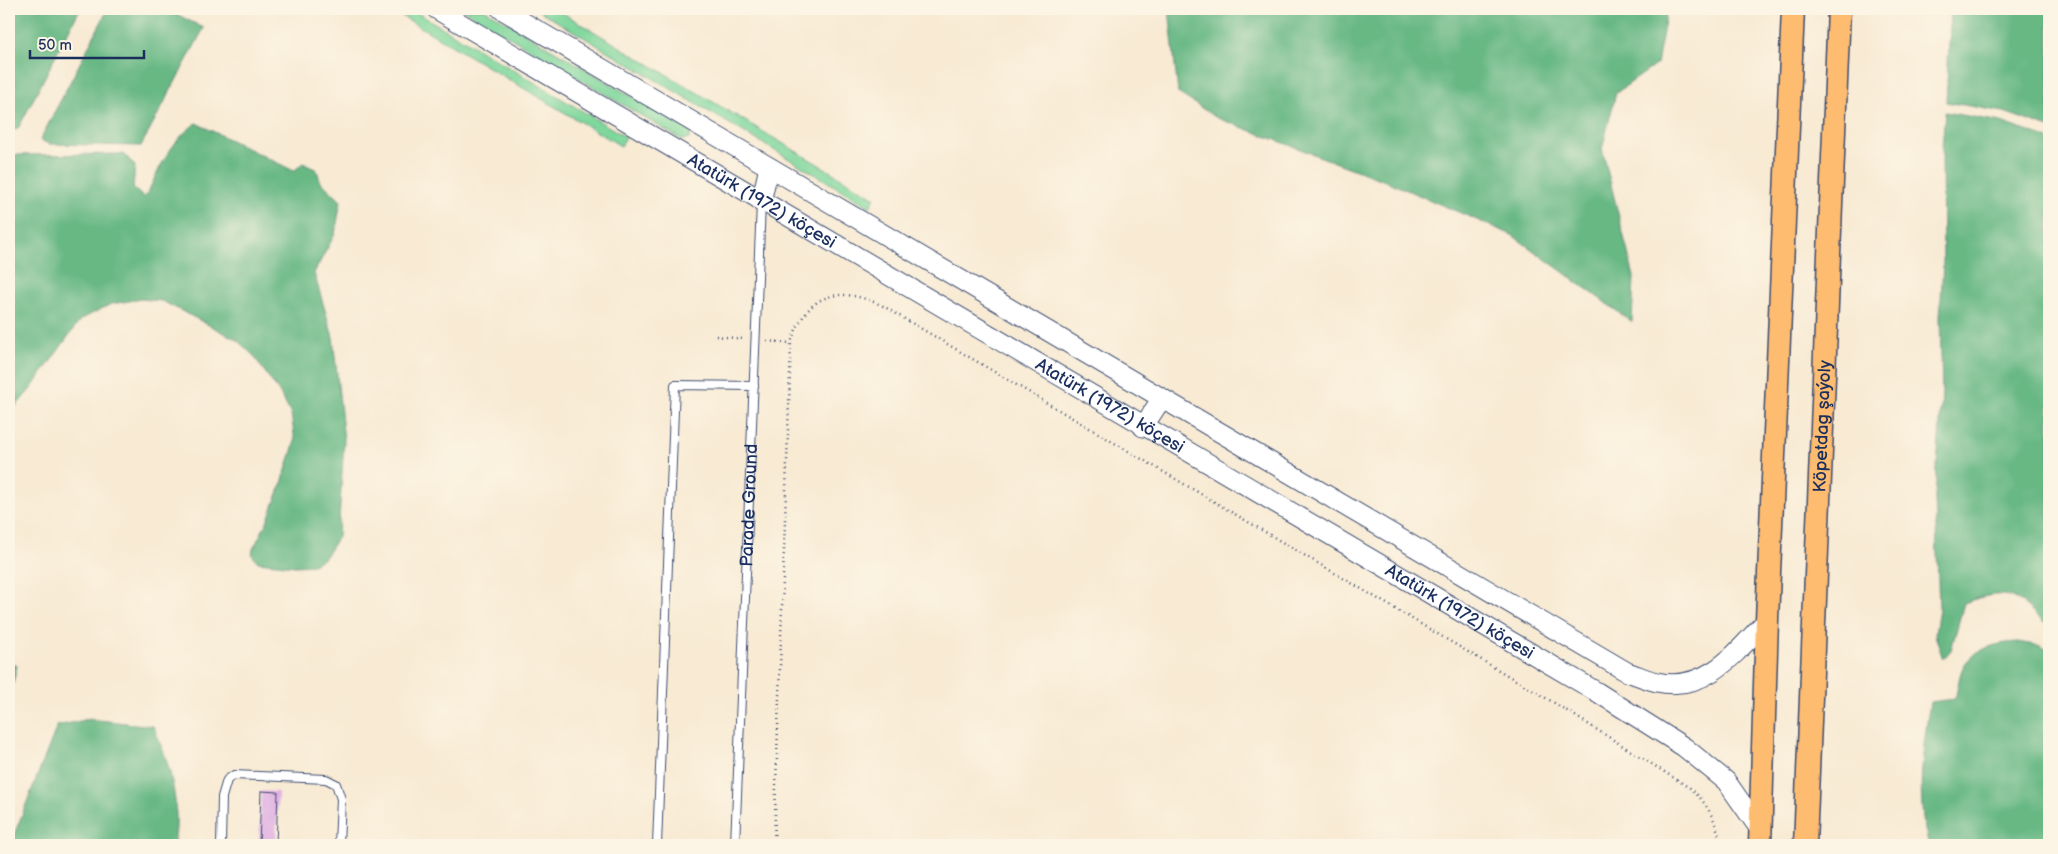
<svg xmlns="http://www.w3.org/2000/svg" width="2058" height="854" font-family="'Balsamiq Sans',sans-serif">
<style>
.green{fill:#7fd79c;stroke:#4d837d}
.forest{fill:#67b884;stroke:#417471}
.building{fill:#dda9e2}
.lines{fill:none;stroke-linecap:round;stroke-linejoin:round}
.service-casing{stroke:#3c4b70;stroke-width:10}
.tertiary-casing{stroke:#3c4b70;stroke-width:21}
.primary-casing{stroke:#3c4b70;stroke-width:25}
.path{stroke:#3c4b70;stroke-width:2.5;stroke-dasharray:1 4;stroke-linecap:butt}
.service{stroke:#fff;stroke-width:8}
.tertiary{stroke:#fff;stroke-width:19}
.primary{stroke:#febc70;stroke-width:22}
.labels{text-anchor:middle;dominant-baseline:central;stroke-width:4.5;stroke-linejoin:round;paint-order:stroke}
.street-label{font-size:18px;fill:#1b2f5e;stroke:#fcf5e5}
</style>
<rect width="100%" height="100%" fill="#fcf5e5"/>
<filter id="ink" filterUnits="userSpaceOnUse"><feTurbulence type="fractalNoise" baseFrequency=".02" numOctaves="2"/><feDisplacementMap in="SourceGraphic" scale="10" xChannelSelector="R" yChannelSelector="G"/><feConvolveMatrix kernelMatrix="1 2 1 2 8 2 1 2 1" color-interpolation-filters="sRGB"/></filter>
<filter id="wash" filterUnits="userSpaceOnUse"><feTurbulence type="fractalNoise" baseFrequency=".0096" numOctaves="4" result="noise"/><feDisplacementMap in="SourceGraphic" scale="20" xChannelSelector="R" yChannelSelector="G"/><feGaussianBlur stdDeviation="1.12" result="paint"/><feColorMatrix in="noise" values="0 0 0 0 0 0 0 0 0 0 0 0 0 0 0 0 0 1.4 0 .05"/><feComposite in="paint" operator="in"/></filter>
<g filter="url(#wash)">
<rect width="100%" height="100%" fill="#f8ead3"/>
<path class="green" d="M390,9H411L626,137L621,146Z
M462,9H484L688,130L691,133L689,139L682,140Z
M536,9H556L875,198L870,207Z"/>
<path class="forest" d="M9,9H80L19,127L9,134Z
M108,9H166L204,28L141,146L49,144L40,140Z
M1169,9H1655L1666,15L1657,64L1616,93L1602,149L1634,277L1632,322L1512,235L1388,182L1217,118L1178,93Z
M1951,9H2049V128L2004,112L1946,102Z
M1945,112L2001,122L2049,139V628C2018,596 2009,586 1964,603L1951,650L1943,659L1935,635L1939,608L1935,497L1942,393L1940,318L1943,262L1942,148Z
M196,123L294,171L303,163L317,170L320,181L341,201L335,234L314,273L333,337L344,441L338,537L324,558L312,565L295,566L258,562L252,555L253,549L266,524L281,486L295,441L291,414L279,392L253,355L236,339L162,301L141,299L111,304L80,320L30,390L9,414V155L124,154L135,166L133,188L143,197L148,192C162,163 170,143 196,123Z
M2018,642L2041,646L2049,651V845H1929C1915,800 1923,748 1930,702L1955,699C1958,689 1959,672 1965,664C1977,647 1999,643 2018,642Z
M9,662L17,666L9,700Z
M89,719L153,726C170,761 181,807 174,845H10L57,726Z"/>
<g id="blocks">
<path class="building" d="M261,791L278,792L276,845H259Z"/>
</g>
</g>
<g filter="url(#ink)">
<use href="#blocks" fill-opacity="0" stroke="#3c4b70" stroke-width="1"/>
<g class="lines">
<g class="service-casing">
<g id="service">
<path d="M221,845L222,797L227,780L234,775L326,779L336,784L341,799L339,845"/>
<path d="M657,845L675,385L754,386"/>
<path id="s1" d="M735,845L761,203"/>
</g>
</g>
<g class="tertiary-casing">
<g id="tertiary">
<path id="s2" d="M436,9L1597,692L1684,747L1726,781L1761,831"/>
<path d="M501,9L1627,672C1637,675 1647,680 1657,682C1707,693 1737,651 1767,620"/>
<path d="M761,202L769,167"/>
<path d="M1143,427L1162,398"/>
</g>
</g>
<g class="primary-casing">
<g id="primary">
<path d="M1760,845L1767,620L1793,9"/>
<path id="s3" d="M1805,845L1839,9"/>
</g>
</g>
<path class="path" d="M716,336L744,339
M767,341L791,343
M774,845L791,343C807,292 839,285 883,306L1556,704L1690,788C1708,803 1717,823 1721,845"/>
<use href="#service" class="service"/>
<use href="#tertiary" class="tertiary"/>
<use href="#primary" class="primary"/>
</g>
</g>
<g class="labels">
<g class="street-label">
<text stroke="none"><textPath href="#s2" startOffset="378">Atatürk (1972) köçesi</textPath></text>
<text stroke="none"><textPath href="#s2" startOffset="782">Atatürk (1972) köçesi</textPath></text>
<text stroke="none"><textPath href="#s3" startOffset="419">Köpetdag şaýoly</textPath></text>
<text stroke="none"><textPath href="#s1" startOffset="340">Parade Ground</textPath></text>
<text stroke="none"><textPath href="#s2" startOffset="1188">Atatürk (1972) köçesi</textPath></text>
</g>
</g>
<rect width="2058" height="854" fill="none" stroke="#fcf5e5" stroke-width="30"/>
<path d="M30 50v8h114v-8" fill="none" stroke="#1b2f5e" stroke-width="2.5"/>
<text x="38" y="50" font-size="15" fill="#1b2f5e" stroke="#fcf5e5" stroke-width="4" paint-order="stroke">50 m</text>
</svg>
